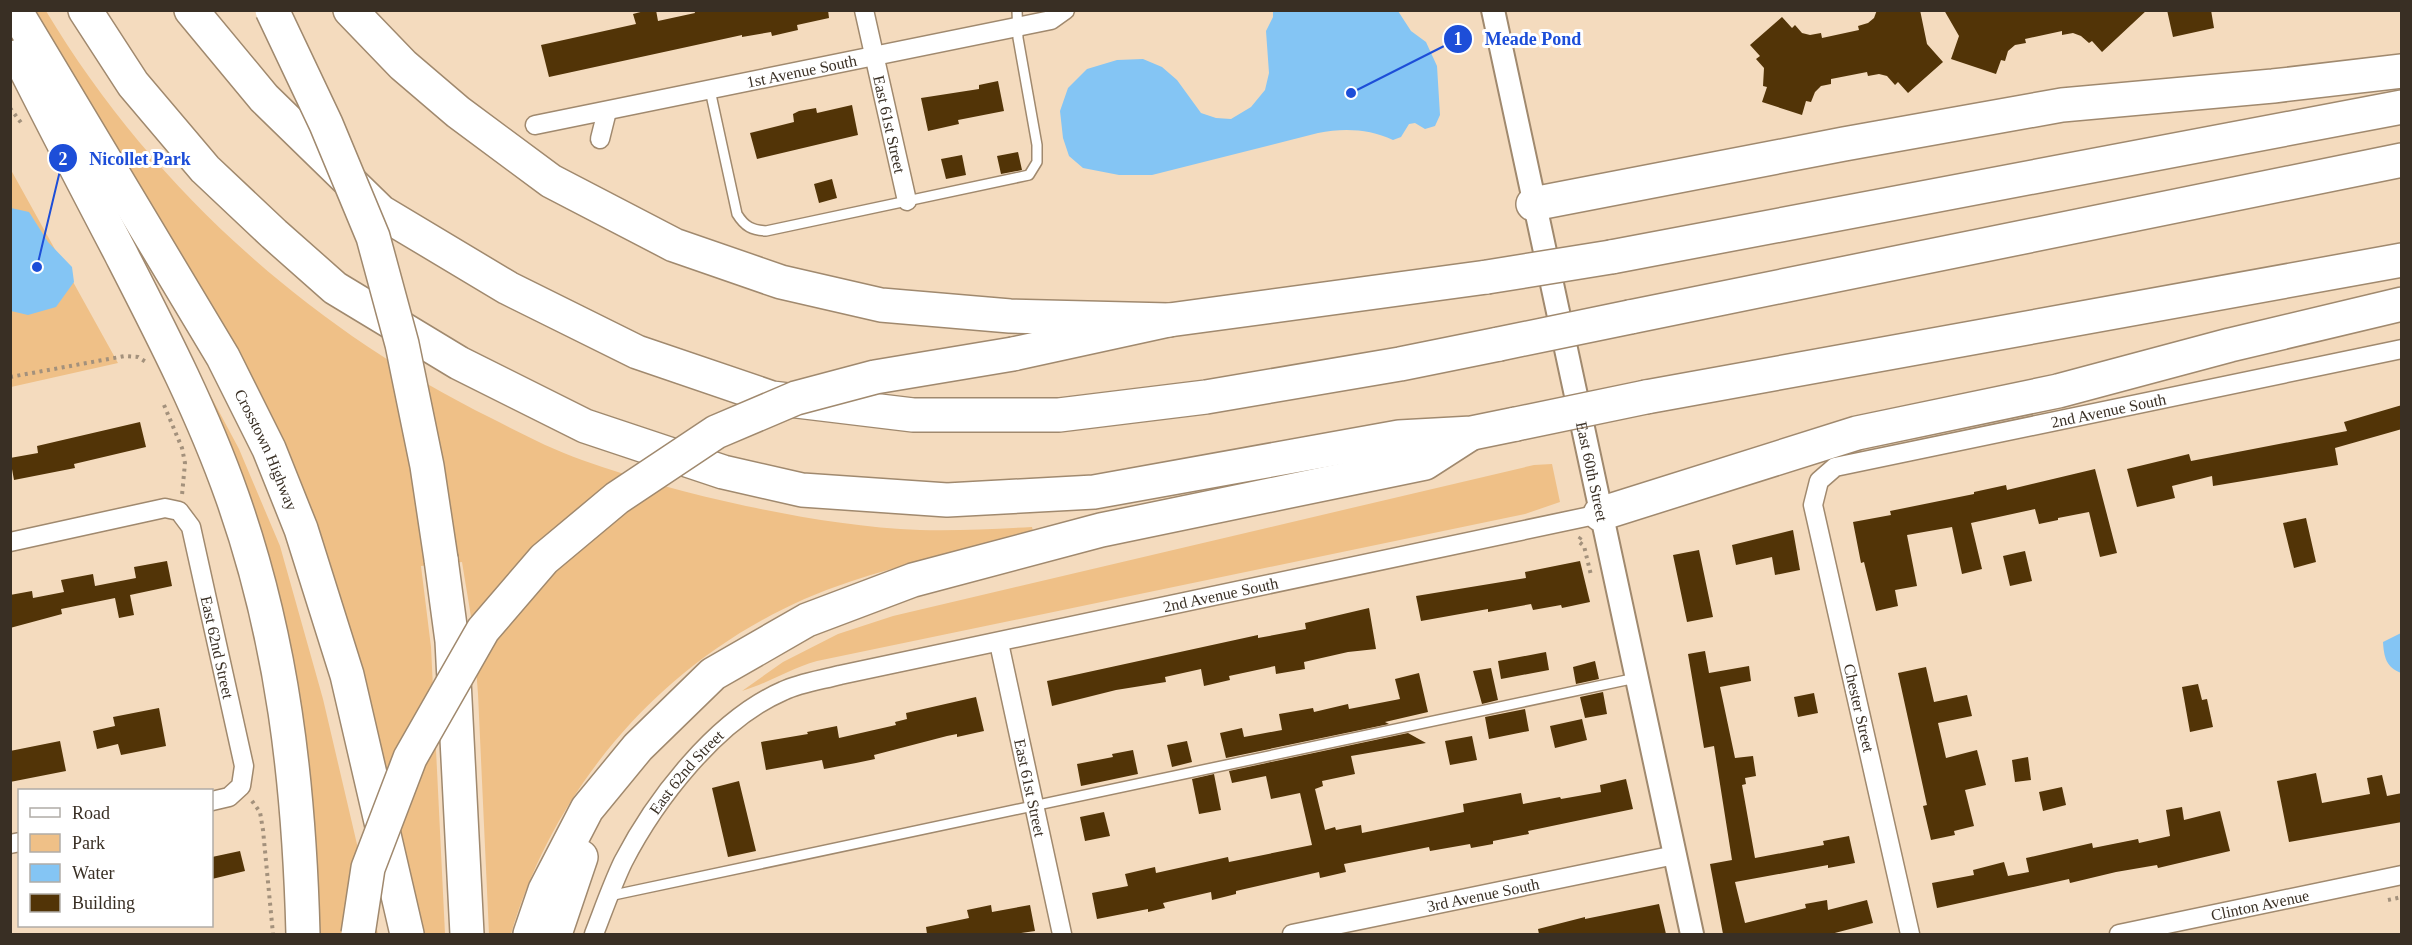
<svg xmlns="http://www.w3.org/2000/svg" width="2412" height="945" font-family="Georgia,serif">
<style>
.green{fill:#efc087}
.water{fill:#84c5f4}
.building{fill:#523407}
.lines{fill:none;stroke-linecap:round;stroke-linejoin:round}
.service-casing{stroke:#a0896e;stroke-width:12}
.minor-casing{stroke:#a0896e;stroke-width:21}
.tertiary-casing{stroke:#a0896e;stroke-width:26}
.motorway-casing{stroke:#a0896e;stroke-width:36}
.path{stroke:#a3917c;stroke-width:4;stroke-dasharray:3 4.5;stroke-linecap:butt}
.service{stroke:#fff;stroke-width:9}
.minor{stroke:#fff;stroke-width:18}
.tertiary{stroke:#fff;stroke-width:22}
.motorway{stroke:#fff;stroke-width:33}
.motorway-bridge-casing{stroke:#a0896e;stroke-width:36;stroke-linecap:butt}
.motorway-bridge{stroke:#fff;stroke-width:33}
.labels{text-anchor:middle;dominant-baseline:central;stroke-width:6;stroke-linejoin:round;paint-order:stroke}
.street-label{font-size:16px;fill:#392f24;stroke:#fff}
.leader{fill:none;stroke:#1d4ed8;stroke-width:2}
.callout-dot{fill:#1d4ed8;stroke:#fff;stroke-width:2}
.mark-label{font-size:18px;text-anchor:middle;font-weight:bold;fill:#fff}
.callout-label{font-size:18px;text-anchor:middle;font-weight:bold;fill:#1d4ed8;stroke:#fff;stroke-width:6;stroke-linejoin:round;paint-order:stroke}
</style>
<rect width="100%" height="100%" fill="#f4dbbe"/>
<path class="green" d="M27,11H46C151,186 308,327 491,418C520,433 551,449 582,460C636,479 690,494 746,506C803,518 862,528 920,530C958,531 995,529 1032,527L1034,536C972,550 909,562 849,582C686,636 559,770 511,934H489L478,694L473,629L462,562L421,566L431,647L445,934H423L342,615Z
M11,170L118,363L11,387Z
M200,376L239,449L280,546L323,699L378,934H312L310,856L194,379Z
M1552,464L1560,502L1525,514L817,661C789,669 769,683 742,691L783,662L838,634L893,616L1534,465Z"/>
<path class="water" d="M1398,11L1411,31L1426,42L1437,66L1440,115L1435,126L1425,129L1415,123L1409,124L1401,137L1393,140C1369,129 1344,128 1318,133L1152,175H1119L1083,168L1069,156L1063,138L1060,111L1068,88L1087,69L1117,60L1143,59L1162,67L1177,80L1201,113L1216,118L1231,119L1251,107L1265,90L1269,73L1266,31L1273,17V11Z
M11,208L29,212L48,242L72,267L74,282L56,307L28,315L11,311Z
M2401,633V673C2386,667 2384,657 2383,642Z"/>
<path class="building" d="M648,10H656L658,21L695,13L694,10H828L829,18L797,25L798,30L772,36L771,32L742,37V35L549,77L541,45L636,24L633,14Z
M1877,10H1920L1927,44L1943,62L1908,93L1898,82L1895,85L1887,76L1879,74L1868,76L1867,72L1831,79V84L1821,86L1815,92L1811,102L1806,101L1802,115L1762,102L1767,87L1763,86L1764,68L1756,59L1760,56L1750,45L1782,17L1792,28L1795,25L1802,33L1810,35L1821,33L1822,38L1859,30L1858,26L1868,23L1874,18Z
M1944,10H2147L2102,52L2092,41L2089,43L2081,36L2073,33L2062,35V31L2025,39L2026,43L2015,45L2008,51L2005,61L2001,60L1996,74L1951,59L1959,36Z
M2167,10H2211L2214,28L2173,37Z
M998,81L1004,111L958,120L959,124L928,131L921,98L979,89V85Z
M852,105L858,135L757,159L750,133L794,122L793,114L799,111L816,108L817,113Z
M1018,152L1022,170L1001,174L997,156Z
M962,155L966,175L946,179L941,159Z
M832,179L837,198L819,203L814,184Z
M2402,405V429L2335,448L2338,465L2213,486L2212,476L2172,486L2175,498L2137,507L2127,469L2189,454L2191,461L2347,431L2344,422Z
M140,422L146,447L74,464L75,468L14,480L10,458L38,453L37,446Z
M2095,469L2117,553L2100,557L2089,512L2058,518V520L2039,524L2035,509L1971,523L1982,569L1962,574L1952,527L1907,535L1917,586L1895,590L1898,606L1876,611L1864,562L1861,563L1853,522L1891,515L1890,511L1974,494V492L2006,485L2007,490Z
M2306,518L2316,562L2294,568L2283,523Z
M1793,530L1800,570L1775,575L1772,557L1736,565L1732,545Z
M1699,550L1713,617L1687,622L1673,555Z
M2025,551L2032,581L2010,586L2003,556Z
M167,561L172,586L130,595L134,615L119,618L115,598L61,609L62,614L10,628V595L32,591L33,598L64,592L61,580L93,574L95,586L136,578L134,567Z
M1580,561L1590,602L1562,608L1561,605L1533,610L1531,604L1488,612V609L1421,621L1416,596L1526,578L1525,572Z
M1369,608L1376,649L1348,652L1304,662L1305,669L1276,674L1275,666L1229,676L1230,680L1204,686L1201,669L1165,677L1166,682L1116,690L1052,706L1047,681L1258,635V638L1306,629L1305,623Z
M1705,651L1709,673L1749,666L1751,681L1720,687L1735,758L1753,756L1756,776L1745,778L1746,784L1742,785L1755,858L1824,845L1823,841L1849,836L1855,863L1828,868V865L1735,882L1745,923L1806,908L1805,904L1827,900L1828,910L1867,900L1873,923L1831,934H1723L1710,864L1732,860L1714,746L1704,748L1688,654Z
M1546,652L1549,670L1501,679L1498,661Z
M1595,661L1599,679L1576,684L1573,667Z
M1926,667L1934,702L1967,695L1972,716L1938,723L1946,758L1977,750L1986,785L1965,790L1974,826L1954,831L1955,835L1931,840L1923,806L1927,805L1898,673Z
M1491,668L1498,700L1482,704L1473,671Z
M1419,673L1428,712L1385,722L1389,724L1226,758L1220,733L1242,728L1244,737L1282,730L1279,714L1313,708L1314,712L1348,704L1349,709L1400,699L1395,679Z
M2198,684L2202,700L2207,699L2213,727L2190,732L2182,687Z
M1603,692L1607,714L1585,718L1580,697Z
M1814,693L1818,713L1798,717L1794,697Z
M976,697L984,731L957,737V734L947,736L874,755L875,759L856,763L824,769L822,760L766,770L761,742L808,734L807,732L837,726L839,738L896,725L895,722L907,719L906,713Z
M159,708L166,746L121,755L118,744L97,749L93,731L115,726L113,717Z
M1525,709L1529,731L1489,739L1485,717Z
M1582,719L1587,740L1555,748L1550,726Z
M1408,733L1426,743L1351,756L1355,774L1322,781L1323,786L1315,789L1325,830L1335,827L1336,830L1361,825L1362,833L1464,812L1463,804L1521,793L1523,804L1560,797L1561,799L1601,792L1600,785L1626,779L1633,809L1528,831L1529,834L1493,841V844L1471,848L1470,844L1430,851L1429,847L1344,864L1346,872L1320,878L1319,872L1236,891V894L1212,900L1211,892L1163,903L1165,908L1148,912V909L1097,919L1092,893L1128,886L1125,874L1155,867L1156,873L1228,857L1229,862L1312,845L1300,793L1271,799L1266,776L1232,783L1229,771Z
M1472,736L1477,760L1450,765L1445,741Z
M60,741L66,771L10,782V751Z
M1187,741L1192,762L1172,767L1167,745Z
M1133,750L1138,774L1081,786L1077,764L1113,757L1112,754Z
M2028,757L2031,780L2015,782L2012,760Z
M2316,773L2322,803L2370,794L2367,778L2382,775L2387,796L2402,793V822L2289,842L2277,781Z
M1214,774L1221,810L1199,814L1192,779Z
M739,781L756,851L728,857L712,788Z
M2062,787L2066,805L2043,811L2039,792Z
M2182,807L2184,820L2220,811L2230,851L2158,868L2157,865L2116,872L2070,883L2069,879L1937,908L1932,883L1974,875L1973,870L2004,862L2008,876L2029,872L2026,858L2092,843L2093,848L2138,839L2139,843L2170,836L2166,810Z
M1104,812L1110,836L1085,841L1080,817Z
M240,851L245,871L212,879V857Z
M1659,904L1666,934H1539L1538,929L1585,917V919Z
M991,905L992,912L1030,905L1035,931L1015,934H927L926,927L969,918L967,910Z"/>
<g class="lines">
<g class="service-casing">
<path id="service" d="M710,90L737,214C745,227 752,230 766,231L1029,175L1037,162V145L1018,38L1017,10
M609,896L1636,678"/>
</g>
<g class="minor-casing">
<g id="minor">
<path id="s1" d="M864,10L907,201"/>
<path id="s2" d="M535,125L1051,20L1065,10"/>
<path d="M600,139L607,111"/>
<path id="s3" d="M10,542L165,508L179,511L191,527L244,766L241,786L229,797L212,801"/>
<path id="s4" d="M999,643L1062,934"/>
<path d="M10,844L20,842"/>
<path id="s5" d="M594,934C603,911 612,885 623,862C655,800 716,720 783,691C800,683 821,680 840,675L1600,514"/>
<path id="s6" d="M1292,934L1675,855"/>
<path id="s7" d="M1910,934L1813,505L1819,481L1835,467L2402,349"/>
<path id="s8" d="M2119,934L2402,875"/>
</g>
</g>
<g class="tertiary-casing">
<g id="tertiary">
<path id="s9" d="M1493,10L1692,934"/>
</g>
</g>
<g class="motorway-casing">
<g id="motorway">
<path id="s10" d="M15,10L223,357L269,449L301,529L347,675L407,934"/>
<path d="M85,10L133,84L205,169L274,234L335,288L459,363L585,426L723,472L802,490L947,500L1094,492L1399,437L1472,433L1516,424"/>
<path d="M191,10L264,98L381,212L508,288L637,352L772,398L913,415H1059L1206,397L1400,364L1499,344"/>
<path d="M350,10L403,65L458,112L551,181L674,245L781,282L881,305L1010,316L1169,320"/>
<path d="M19,56C52,122 86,187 120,252C161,332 202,411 232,496C283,640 299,783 303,934"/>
<path d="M1533,204L1844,144L2062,105L2273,86L2402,71"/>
<path d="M1611,257L2402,107"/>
<path d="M1630,317L2402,160"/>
<path d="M1013,354L1169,320L1487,277"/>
<path d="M1646,397L2402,260"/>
<path d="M1600,514L1857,433L2058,391L2230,345L2402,304"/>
<path d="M441,559L452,641L467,934"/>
<path d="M530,934L545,890L587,809L638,747L713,674L807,620L913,580L1101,530L1425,463L1470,434"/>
<path d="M555,934L581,857"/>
</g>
</g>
<path class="path" d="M10,108L22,124
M10,377L125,356L138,357L146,362
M164,405L182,448L185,463L182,495
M1581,537L1578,541L1584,546L1591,575
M252,801L260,812L263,830L273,934
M2388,900L2402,897"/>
<use href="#service" class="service"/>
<use href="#minor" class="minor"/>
<use href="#tertiary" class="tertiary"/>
<use href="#motorway" class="motorway"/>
<g class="motorway-bridge-casing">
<path id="motorway-bridge" d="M272,10L326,124L373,237L402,344L427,466L441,559
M1487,277L1611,257
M1499,344L1630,317
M1516,424L1646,397
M358,934L368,868L410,758L483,630L544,559L617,498L716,432L796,398L875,377L1013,354"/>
</g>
<use href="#motorway-bridge" class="motorway-bridge"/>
</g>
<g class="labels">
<g class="street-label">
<text stroke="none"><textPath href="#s2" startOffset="272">1st Avenue South</textPath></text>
<text stroke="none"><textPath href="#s1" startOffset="117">East 61st Street</textPath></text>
<text stroke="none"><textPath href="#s7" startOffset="765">2nd Avenue South</textPath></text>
<text stroke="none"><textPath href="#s10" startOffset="507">Crosstown Highway</textPath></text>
<text stroke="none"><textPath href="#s9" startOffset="472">East 60th Street</textPath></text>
<text stroke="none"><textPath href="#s5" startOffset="764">2nd Avenue South</textPath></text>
<text stroke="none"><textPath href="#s3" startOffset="316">East 62nd Street</textPath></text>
<text transform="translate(1859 708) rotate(77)">Chester Street</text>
<text stroke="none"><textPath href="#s5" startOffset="188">East 62nd Street</textPath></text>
<text stroke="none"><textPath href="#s4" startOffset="148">East 61st Street</textPath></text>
<text stroke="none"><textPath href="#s6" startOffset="195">3rd Avenue South</textPath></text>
<text stroke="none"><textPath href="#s8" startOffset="144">Clinton Avenue</textPath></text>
</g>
</g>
<path class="leader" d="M1351 93L1458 39M37 267L63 158"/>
<g class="callout-dot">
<circle cx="1351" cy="93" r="6"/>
<circle cx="37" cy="267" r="6"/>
<circle cx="1458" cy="39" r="15"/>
<circle cx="63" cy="158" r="15"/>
</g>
<g class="mark-label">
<text x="1458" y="45">1</text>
<text x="63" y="165">2</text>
</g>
<g class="callout-label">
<text x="1533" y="45">Meade Pond</text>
<text x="140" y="165">Nicollet Park</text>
</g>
<rect width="2412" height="945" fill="none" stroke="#392f24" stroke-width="24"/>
<rect x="18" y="789" width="195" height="138" fill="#ffffff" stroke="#b0aca7" stroke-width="1.5"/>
<rect x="30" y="808" width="30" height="9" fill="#ffffff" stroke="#b0aca7" stroke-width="1.5"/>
<text x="72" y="819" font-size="18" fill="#392f24">Road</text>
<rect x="30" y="834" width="30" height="18" fill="#efc087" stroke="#b0aca7" stroke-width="1.5"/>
<text x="72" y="849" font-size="18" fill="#392f24">Park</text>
<rect x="30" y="864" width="30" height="18" fill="#84c5f4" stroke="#b0aca7" stroke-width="1.5"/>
<text x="72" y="879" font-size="18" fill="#392f24">Water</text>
<rect x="30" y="894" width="30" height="18" fill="#523407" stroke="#b0aca7" stroke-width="1.5"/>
<text x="72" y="909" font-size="18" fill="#392f24">Building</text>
</svg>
